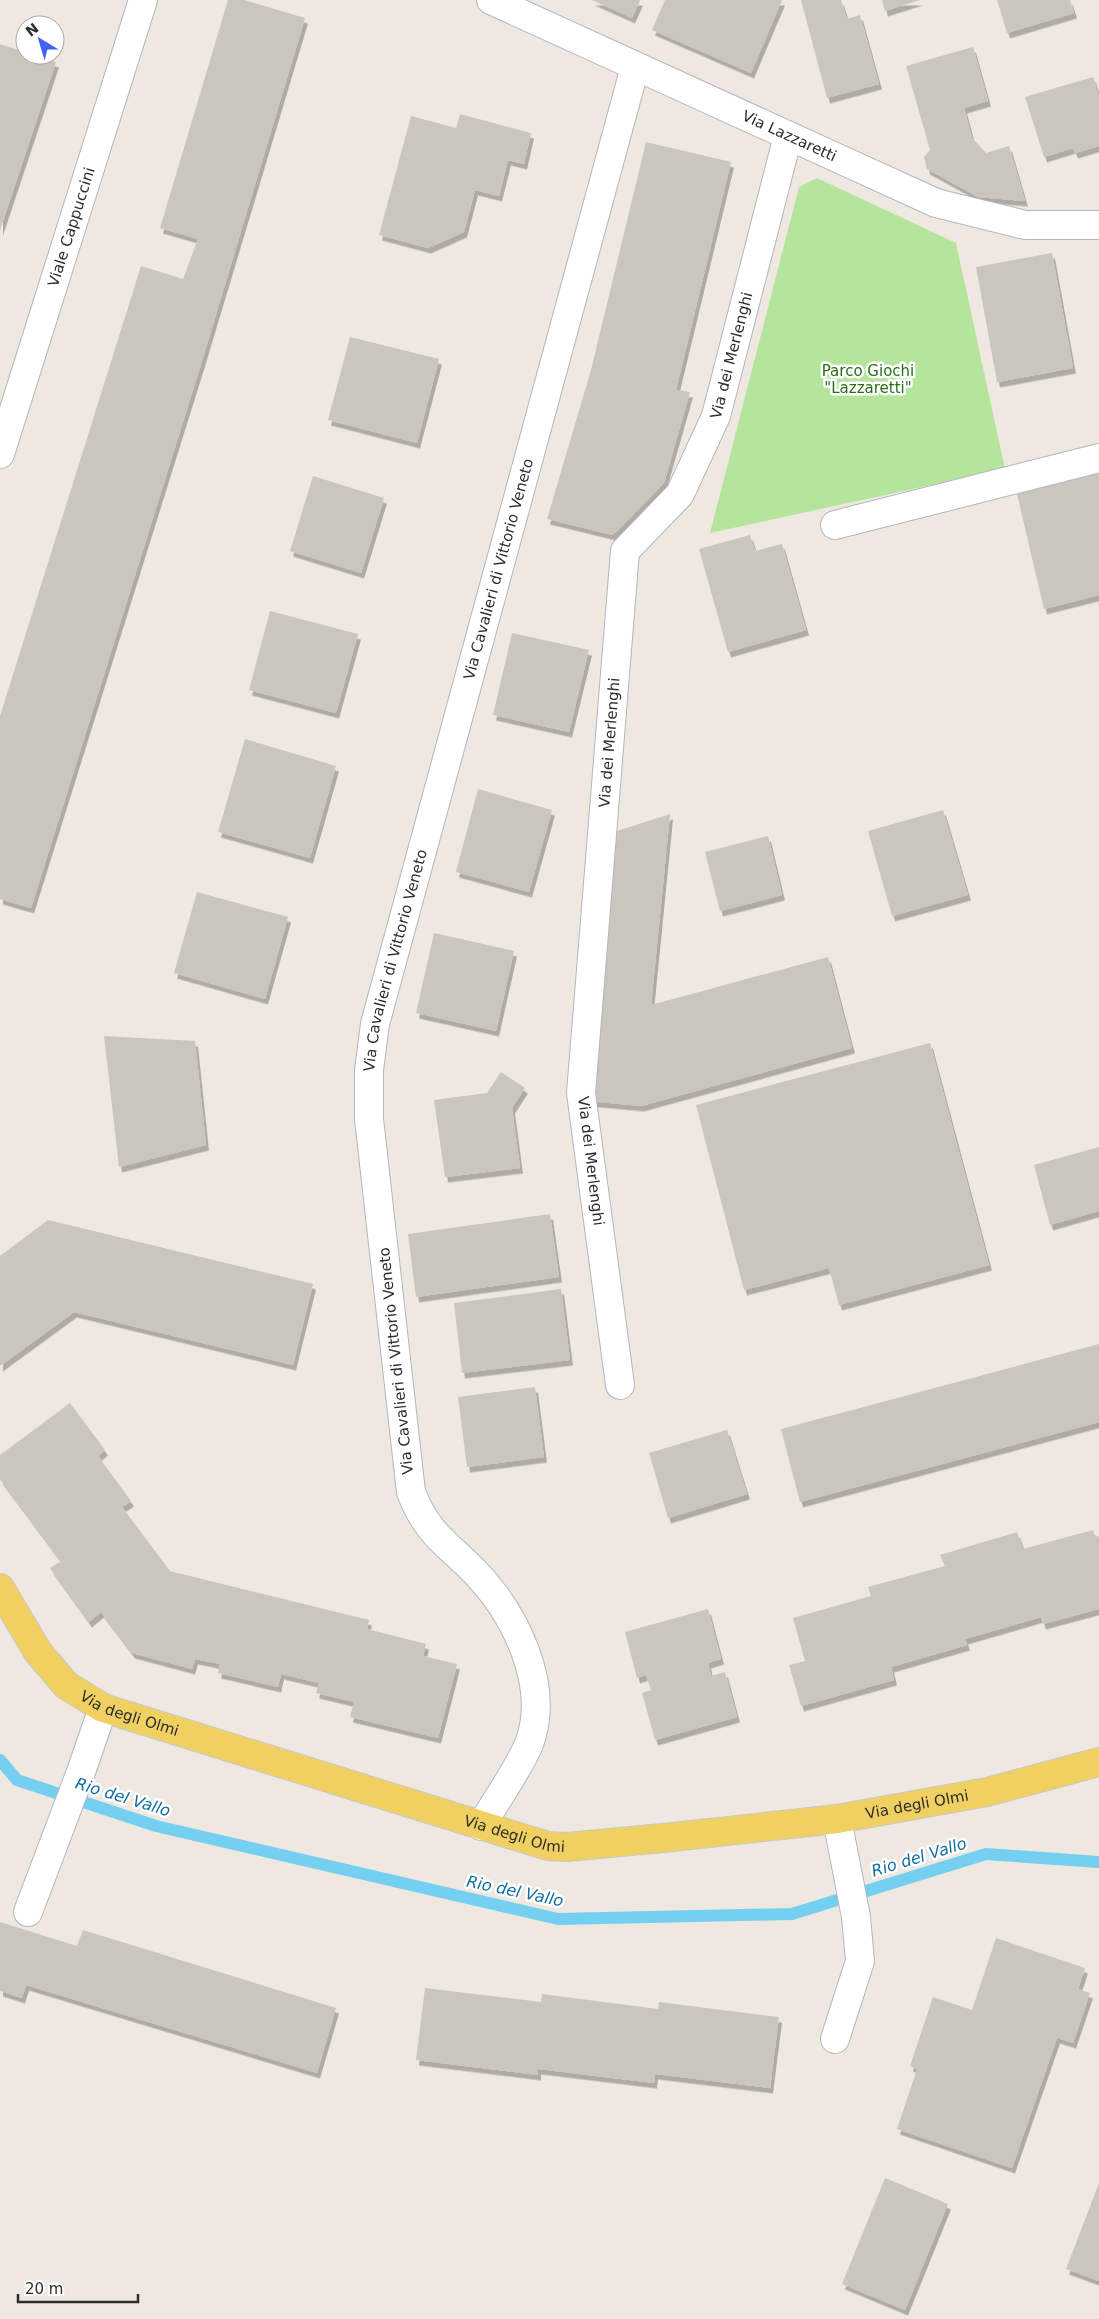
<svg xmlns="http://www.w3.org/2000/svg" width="1099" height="2319" font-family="'DejaVu Sans',sans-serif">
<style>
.green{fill:#b5e59d}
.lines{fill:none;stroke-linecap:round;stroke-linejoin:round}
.stream{stroke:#74cff0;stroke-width:12}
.building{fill:#cac6be;filter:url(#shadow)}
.minor-casing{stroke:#b3b6c0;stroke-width:30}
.major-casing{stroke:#c8c8c8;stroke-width:30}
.minor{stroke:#fff;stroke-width:28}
.major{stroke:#f1d062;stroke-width:28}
.labels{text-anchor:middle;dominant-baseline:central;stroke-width:5;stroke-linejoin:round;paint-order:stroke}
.street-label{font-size:15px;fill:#2d2d2d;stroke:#fff}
.park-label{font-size:15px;fill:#2c6d1b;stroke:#fff}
.water-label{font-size:16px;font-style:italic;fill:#0d6ea1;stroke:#fff}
</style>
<defs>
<filter id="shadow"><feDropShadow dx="3" dy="5.5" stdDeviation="0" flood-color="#0004"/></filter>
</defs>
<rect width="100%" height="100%" fill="#eee8e0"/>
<path class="green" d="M817,178L956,243L1005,469L710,533L799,187Z"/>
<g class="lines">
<path class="stream" d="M0,1760L17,1780L156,1826L558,1919L792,1914L986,1854L1099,1862"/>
</g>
<path class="building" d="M228,0H244L305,18L202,361L31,908L0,899V716L141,266L183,279L198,239L160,228Z
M592,0H640L632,18Z
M665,0H782L751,73L652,30Z
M801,0H841L847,19L860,15L879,84L827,98Z
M882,0H920L885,11Z
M997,0H1070L1074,13L1007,33Z
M0,44L25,52V55H35L56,62L0,230Z
M973,47L988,101L964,108L972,138L986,153L1009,146L1025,201L978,197L927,169L924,157L930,150L906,66Z
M1093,77L1099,97V146L1075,153L1073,148L1044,157L1025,97Z
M460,114L531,133L524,164L508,160L499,196L475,190L464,232L428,248L379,235L411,116L456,128Z
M646,142L731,162L676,390L690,392L664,483L613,535L547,519L591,370Z
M1052,253L1073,368L997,382L976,267Z
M350,337L439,359L417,443L328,420Z
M1099,473V595L1044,609L1017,494Z
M313,476L384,498L361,573L290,551Z
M750,535L755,551L782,544L806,630L728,652L699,549Z
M270,611L358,634L336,713L249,690Z
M512,633L589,650L569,732L493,715Z
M245,739L336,766L310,858L218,832Z
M478,789L552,810L529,892L456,872Z
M943,810L968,895L892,916L868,831Z
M670,814L651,1005L828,957L852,1048L641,1106L588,1101L614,832Z
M768,836L782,895L720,911L705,852Z
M197,892L288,917L265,999L174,973Z
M434,933L514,951L496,1031L416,1013Z
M104,1036L195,1041L206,1145L119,1167Z
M930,1043L989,1265L839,1305L829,1268L744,1290L696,1105Z
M501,1072L525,1088L512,1108L520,1168L445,1177L434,1100L487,1093Z
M1099,1147V1211L1050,1225L1034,1165Z
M550,1214L559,1277L416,1297L408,1234Z
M48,1220L313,1284L293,1365L74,1312L0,1366V1256Z
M561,1289L570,1360L462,1373L454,1303Z
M1099,1344V1422L800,1502L781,1429Z
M535,1387L544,1457L467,1467L458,1397Z
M70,1403L105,1450L98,1456L131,1501L122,1507L170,1571L369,1620L367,1629L426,1644L423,1656L457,1664L438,1738L350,1717L354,1702L316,1693L319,1683L281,1674L278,1687L218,1673L220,1664L195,1659L192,1669L132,1653L101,1612L89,1622L50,1568L61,1561L0,1479V1455Z
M727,1430L747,1494L668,1518L649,1453Z
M1093,1530L1095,1537L1099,1536V1609L1043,1624L1041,1617L965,1639L967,1645L891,1667L894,1680L801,1706L789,1665L805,1661L793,1618L871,1596L868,1587L945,1566L940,1555L1017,1532L1023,1549Z
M708,1609L721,1659L708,1663L711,1676L725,1672L737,1717L655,1740L642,1693L651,1690L646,1675L637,1678L625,1632Z
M0,1922L77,1946L83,1930L336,2008L317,2073L26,1985L22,1998L0,1991Z
M996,1938L1085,1968L1078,1989L1090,1993L1073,2043L1057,2038L1012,2168L897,2129L917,2069L910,2066L933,1997L972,2010Z
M425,1988L541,2002L542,1994L658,2009L659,2002L779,2017L770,2088L655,2074L654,2083L538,2069V2075L416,2060Z
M885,2178L948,2204L905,2310L842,2284Z
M1099,2183V2281L1066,2269Z"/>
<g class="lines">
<g class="minor-casing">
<g id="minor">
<path id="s1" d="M491,0L936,203L1025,225H1099"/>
<path id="s2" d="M0,454L143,0"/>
<path d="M835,525L1099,458"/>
<path id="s3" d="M620,1385L581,1093L625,551L680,494L716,416L788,136"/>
<path id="s4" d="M481,1826C495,1802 519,1768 529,1744C551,1685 515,1613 474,1571C446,1543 426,1532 411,1492L369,1119V1070L375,1024L635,67"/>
<path d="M28,1912L82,1769L103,1708"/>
<path d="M835,2039L860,1961L856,1917L837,1819"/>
</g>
</g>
<g class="major-casing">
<g id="major">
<path id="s5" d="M0,1588L38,1652L66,1685L103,1708L548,1846L567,1847L663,1838L837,1819L987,1792L1099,1762"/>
</g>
</g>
<use href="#minor" class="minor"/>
<use href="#major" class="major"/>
</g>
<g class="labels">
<g class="street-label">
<text stroke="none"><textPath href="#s1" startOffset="328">Via Lazzaretti</textPath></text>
<text stroke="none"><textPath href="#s2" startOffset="238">Viale Cappuccini</textPath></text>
<text stroke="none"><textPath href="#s3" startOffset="1066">Via dei Merlenghi</textPath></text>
<text stroke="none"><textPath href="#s4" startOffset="1330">Via Cavalieri di Vittorio Veneto</textPath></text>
<text stroke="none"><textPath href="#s3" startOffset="646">Via dei Merlenghi</textPath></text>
<text stroke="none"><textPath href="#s4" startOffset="925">Via Cavalieri di Vittorio Veneto</textPath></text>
<text transform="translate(591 1161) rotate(83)">Via dei Merlenghi</text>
<text transform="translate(396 1361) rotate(-96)">Via Cavalieri di Vittorio Veneto</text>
<text stroke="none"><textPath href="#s5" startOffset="188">Via degli Olmi</textPath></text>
<text stroke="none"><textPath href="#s5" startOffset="999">Via degli Olmi</textPath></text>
<text stroke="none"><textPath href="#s5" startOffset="592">Via degli Olmi</textPath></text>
</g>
<g class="park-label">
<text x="868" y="371">Parco Giochi<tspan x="868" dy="17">"Lazzaretti"</tspan></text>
</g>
<g class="water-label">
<text transform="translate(123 1797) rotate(17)">Rio del Vallo</text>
<text transform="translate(919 1857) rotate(-17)">Rio del Vallo</text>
<text transform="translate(515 1891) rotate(12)">Rio del Vallo</text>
</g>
</g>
<g transform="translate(40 40) rotate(322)"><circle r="24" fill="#ffffff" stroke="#ababab"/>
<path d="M0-4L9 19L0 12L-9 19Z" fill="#4163fa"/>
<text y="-8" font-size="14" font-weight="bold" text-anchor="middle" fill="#2d2d2d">N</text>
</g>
<path d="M18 2294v8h120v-8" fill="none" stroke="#2d2d2d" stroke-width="2.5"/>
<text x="25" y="2294" font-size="15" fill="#2d2d2d" stroke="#ffffff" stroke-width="4" paint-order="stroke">20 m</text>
</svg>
